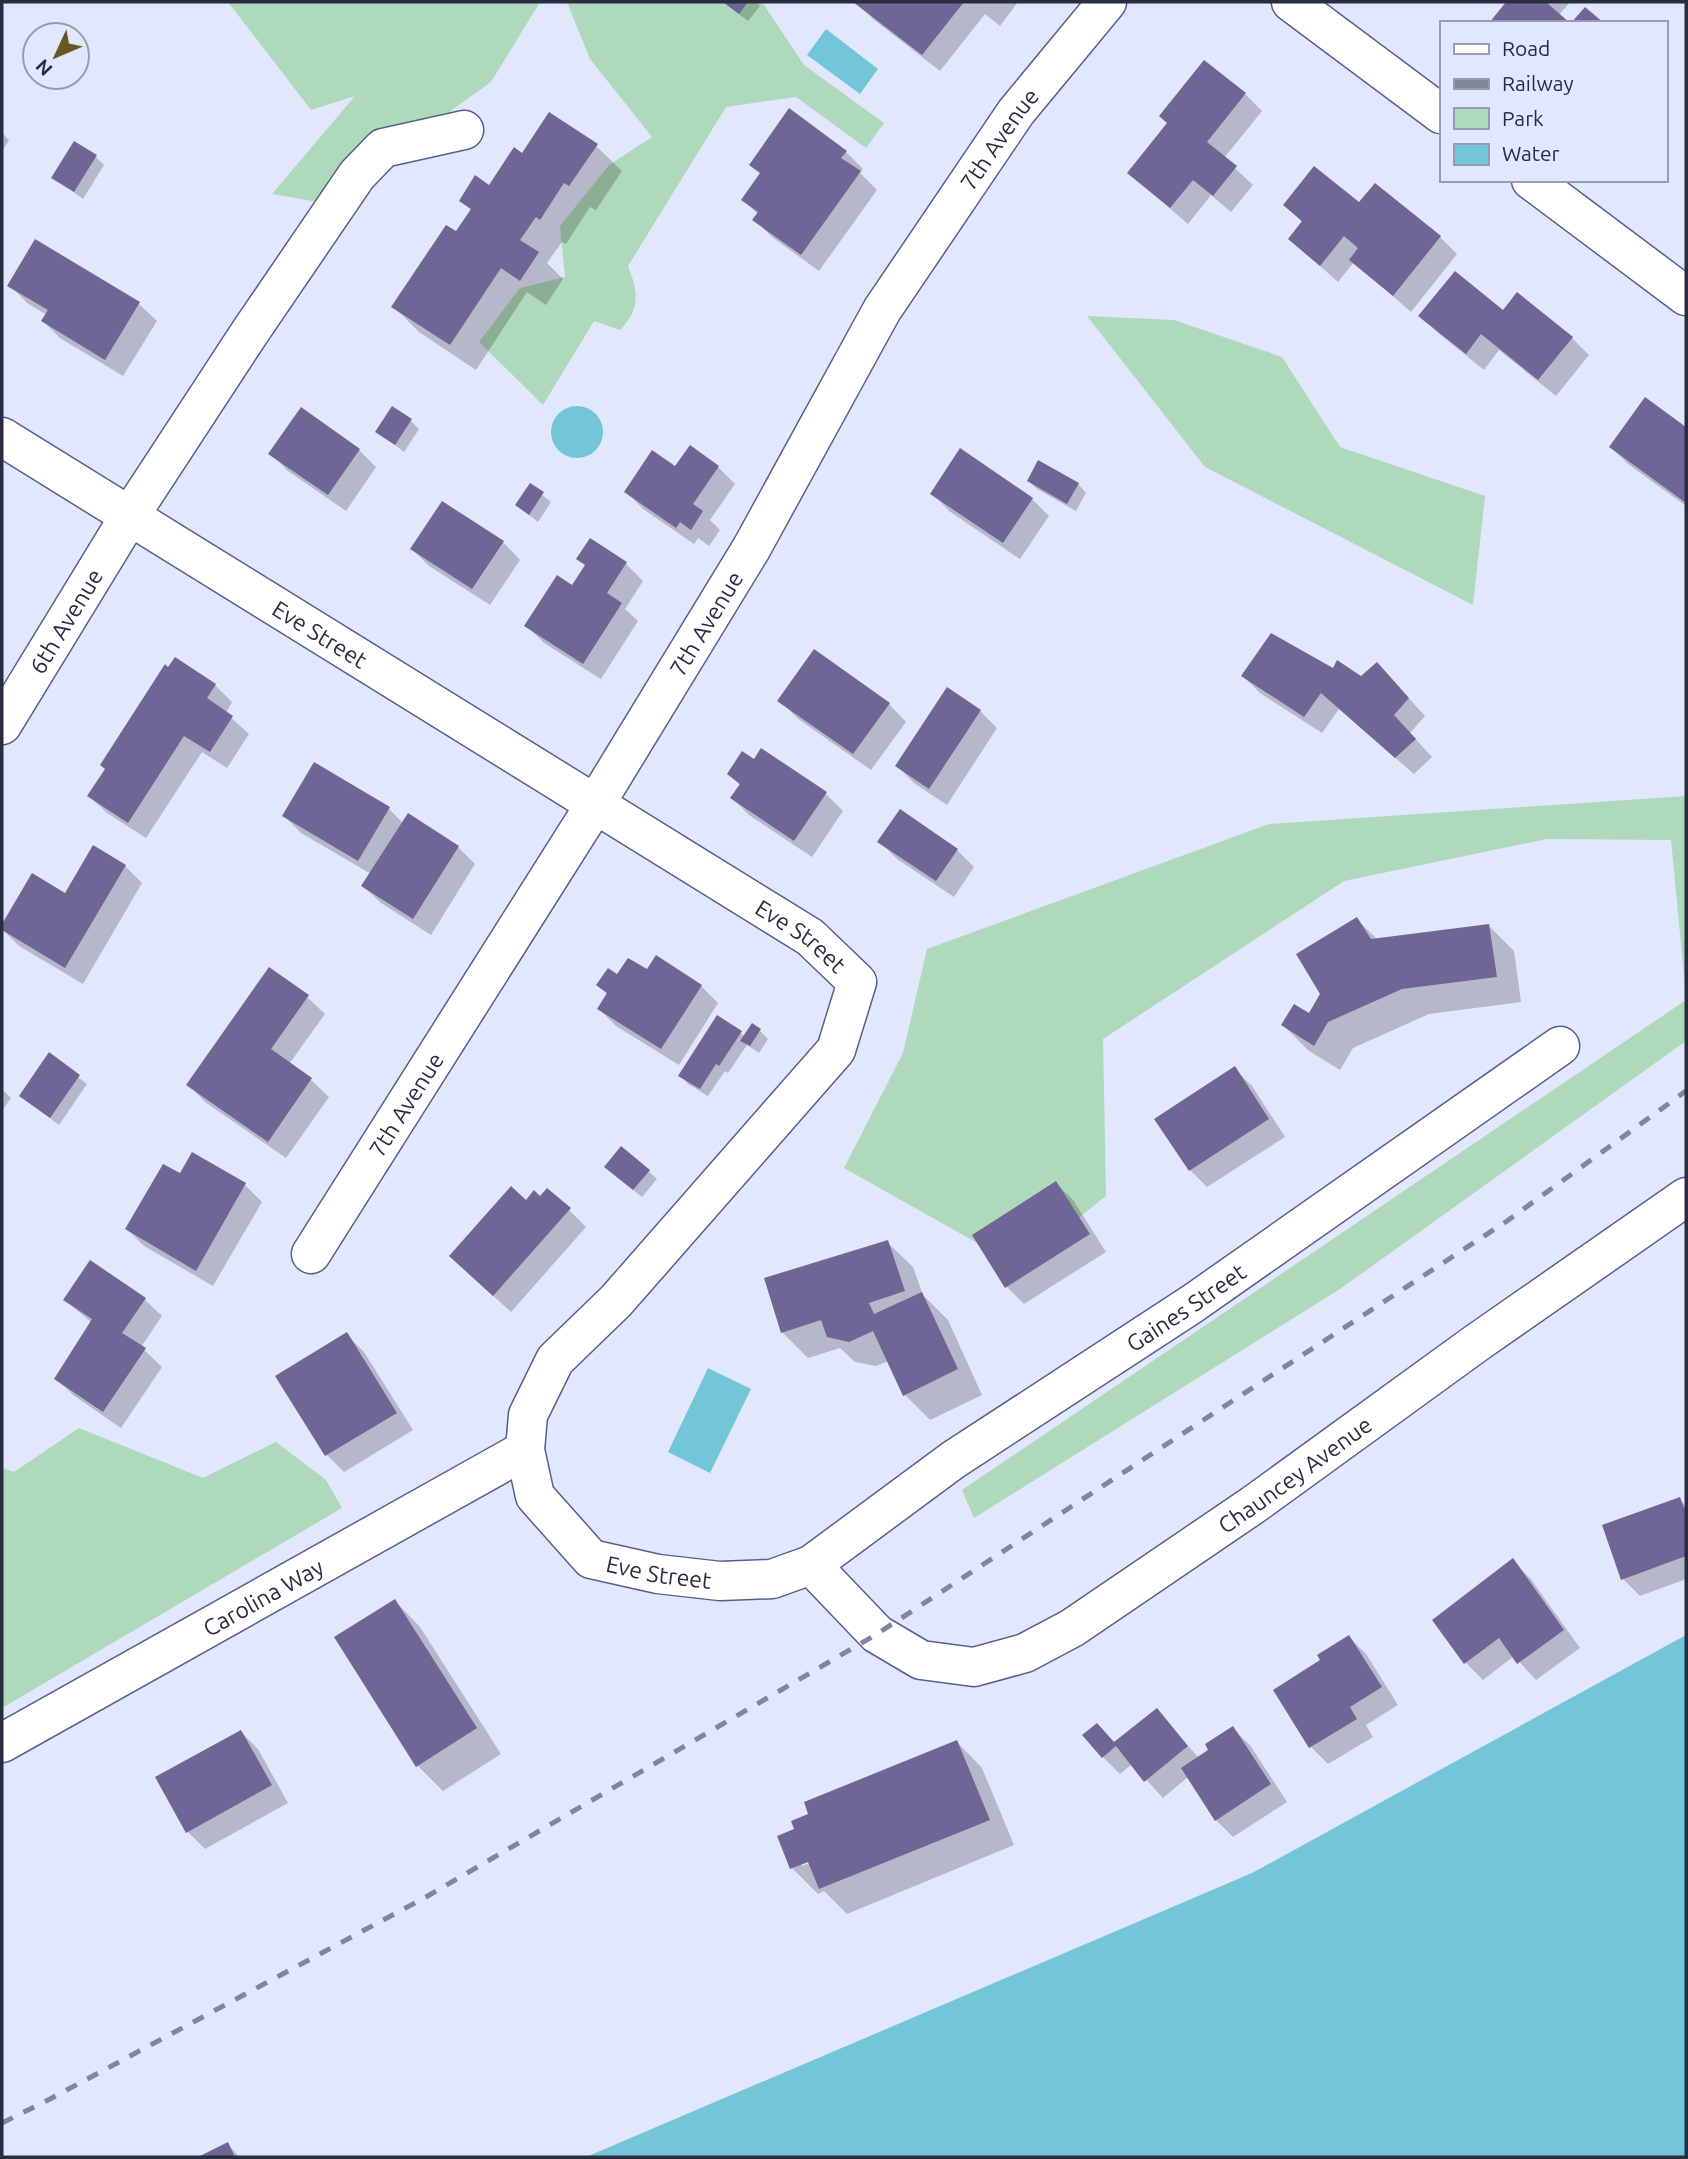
<svg xmlns="http://www.w3.org/2000/svg" width="1688" height="2159" font-family="Ubuntu,sans-serif">
<style>
.green{fill:#aedabb}
.water{fill:#73c6d8}
.shadow{fill:#0003;fill-rule:evenodd}
.building{fill:#706695}
.lines{fill:none;stroke-linecap:round;stroke-linejoin:round}
.minor-casing{stroke:#56608d;stroke-width:41}
.minor{stroke:#fff;stroke-width:38}
.rail{stroke:#81879b;stroke-width:5;stroke-dasharray:12 12;stroke-linecap:butt}
.labels{text-anchor:middle;dominant-baseline:central;stroke-width:7;stroke-linejoin:round;paint-order:stroke}
.street-label{font-size:23px;fill:#282d40;stroke:#e1e7fc}
</style>
<rect width="100%" height="100%" fill="#e1e7fc"/>
<path class="green" d="M228,2H540L491,82L449,112L377,133L318,202L272,194L355,96L311,110Z
M567,2H762L804,65L884,123L866,148L796,97L726,107L628,266C638,292 641,308 620,330L594,321L543,405L479,342L520,288L565,277L560,226L609,165L652,137L590,59Z
M1087,316L1174,320L1282,357L1340,447L1485,496L1473,605L1205,467Z
M1686,796V996L1671,840L1547,839L1344,881L1103,1039L1106,1196L1018,1266L844,1168L903,1053L927,949L1269,824Z
M1686,1000V1041L1340,1289L974,1518L962,1490Z
M79,1428L203,1478L276,1442L326,1480L342,1508L2,1708V1468L14,1472Z"/>
<path class="water" d="M826,29L878,69L860,94L807,55Z
M551 432a26 26 0 1 1 52 0a26 26 0 1 1-52 0Z
M708,1368L751,1389L710,1473L668,1452Z
M1686,1635V2157H586L1252,1873Z"/>
<path class="shadow" d="M723,2H756L760,6L748,21Z
M856,2H1018L1000,26L985,14L940,71L873,19Z
M1509,2H1570L1559,15L1492,22Z
M1245,94L1262,111L1224,158L1253,185L1231,212L1211,195L1188,224L1129,173Z
M2,133L9,140L2,152Z
M596,146L622,171L596,210L590,207L566,244L562,242L547,263L563,279L546,305L527,292L476,370L419,332L394,307L457,234L472,211L461,200L489,187L522,155Z
M846,152L863,169L860,173L877,190L819,271L772,237L755,220L759,215L743,200L761,174L751,164Z
M96,157L104,165L83,199L53,177Z
M1375,185L1440,237L1457,254L1411,312L1354,262L1338,282L1290,239L1303,223L1285,205H1359Z
M36,241L139,304L157,321L123,376L60,338L43,321L47,315L27,303L10,285Z
M1421,316L1572,338L1589,355L1556,396L1499,350L1484,370L1438,333Z
M1645,400L1686,429V506L1628,464L1611,447Z
M411,421L419,429L404,452L377,431Z
M359,450L376,467L346,511L288,471L271,454Z
M718,467L735,484L710,520L720,530L709,546L698,538L694,544L643,509L626,491L675,468Z
M1029,481L1078,484L1086,493L1076,511L1037,489Z
M530,485L551,502L538,522L517,505Z
M932,493L1032,499L1049,516L1020,559L949,511Z
M503,542L520,560L490,605L429,566L412,549Z
M579,559L626,564L643,581L625,609L638,621L601,679L544,643L527,626L573,588L586,566Z
M1333,670L1361,679L1394,682L1425,716L1410,733L1432,757L1414,774L1339,709L1322,733L1260,693L1243,676Z
M215,685L232,702L226,713L249,734L227,768L202,752L146,838L107,813L89,796L107,770Z
M780,701L889,704L906,722L871,770L797,718Z
M980,711L997,728L947,805L914,783L897,766Z
M729,774L826,794L843,811L812,857L749,815L732,798L741,786Z
M388,808L404,824L458,847L475,864L431,935L381,903L363,886L371,874L301,833L284,816Z
M880,842L957,850L974,867L954,897L897,859Z
M125,866L142,883L83,984L19,946L2,929L32,876L66,895Z
M1357,920L1378,940L1489,926L1514,951L1521,1002L1429,1014L1353,1048L1340,1070L1309,1051L1283,1025L1309,1016Z
M647,972L701,986L718,1003L679,1065L616,1026L599,1009L608,995L598,985L618,977Z
M307,997L325,1014L289,1064L311,1080L329,1097L286,1158L205,1102L188,1084Z
M760,1031L768,1039L759,1053L747,1045L728,1073L725,1071L708,1096L688,1084L680,1075L741,1033L745,1037Z
M49,1055L87,1084L59,1125L21,1096Z
M1235,1069L1252,1086L1285,1137L1207,1187L1190,1170Z
M2,1089L11,1098L2,1111Z
M648,1171L657,1179L642,1197L615,1175Z
M181,1175L245,1185L262,1202L213,1286L144,1246L127,1229Z
M1056,1183L1073,1200L1106,1252L1024,1304L1007,1287L974,1235Z
M540,1198L569,1210L586,1227L511,1312L469,1274L526,1203Z
M887,1242L913,1267L923,1295L948,1320L982,1395L930,1420L904,1394L889,1361L876,1366L855,1362L840,1348L808,1358L782,1332Z
M144,1299L162,1316L141,1347L162,1367L121,1428L73,1395L56,1378L92,1323L65,1300Z
M346,1334L364,1352L413,1430L344,1472L327,1455L278,1376Z
M1679,1499L1686,1506V1579L1640,1596L1623,1579Z
M1512,1561L1530,1578L1580,1648L1536,1680L1514,1656L1483,1680L1465,1662Z
M395,1601L420,1627L501,1754L443,1791L417,1765Z
M1349,1637L1366,1654L1398,1705L1366,1725L1373,1737L1328,1764L1311,1747L1275,1690L1322,1661Z
M1156,1710L1199,1758L1232,1728L1250,1745L1287,1802L1233,1837L1216,1820L1188,1777L1163,1798L1132,1764L1120,1774L1103,1757L1115,1743Z
M241,1732L258,1749L288,1803L205,1849L188,1832Z
M957,1742L982,1768L1014,1845L847,1914L824,1891L818,1894L792,1868L779,1837L796,1829ZM817,1860L802,1866V1863Z
M227,2144L240,2157H202Z"/>
<path class="building" d="M723,2H748L739,14Z
M853,2H964L922,55Z
M1506,2H1546L1570,23H1489Z
M1585,7L1604,23H1571Z
M1204,60L1246,93L1207,142L1237,166L1213,196L1193,180L1170,208L1127,173L1167,123L1159,116Z
M789,108L847,151L841,158L861,171L801,255L752,220L758,212L741,200L760,173L749,165Z
M549,112L598,144L569,186L564,183L540,220L536,217L520,240L539,252L520,281L501,268L450,345L391,307L446,225L456,231L471,209L459,201L475,175L489,185L514,147L522,153Z
M74,141L97,155L74,192L51,178Z
M1314,166L1359,202L1375,183L1441,236L1393,296L1349,260L1358,248L1344,236L1320,266L1288,239L1302,221L1283,205Z
M35,239L140,302L105,360L41,321L48,310L7,286Z
M1455,271L1503,310L1517,292L1573,337L1538,380L1481,334L1466,354L1418,316Z
M1645,397L1686,427V503L1609,447Z
M392,406L412,419L395,445L375,432Z
M301,407L360,449L328,495L268,454Z
M690,445L719,466L693,504L703,511L691,530L680,522L676,528L624,492L652,450L675,466Z
M960,448L1033,498L1003,543L930,494Z
M1038,460L1079,483L1067,504L1027,481Z
M530,483L544,492L529,515L515,505Z
M442,501L504,541L472,589L410,549Z
M590,538L627,562L607,593L622,603L583,664L524,626L557,575L572,585L585,565L576,559Z
M1271,633L1333,668L1337,660L1361,676L1377,662L1409,698L1394,715L1416,739L1395,758L1321,693L1304,717L1241,676Z
M814,649L890,703L853,754L777,701Z
M175,657L216,684L207,698L233,716L210,752L184,736L128,823L87,796L105,769L100,765L165,664L168,667Z
M947,687L981,710L929,789L895,766Z
M761,748L827,792L794,841L730,798L740,784L727,774L742,751L754,759Z
M314,762L390,807L358,861L282,816Z
M900,809L958,849L936,881L877,842Z
M408,813L459,846L413,919L361,886Z
M93,845L126,865L65,968L2,930V924L32,873L65,893Z
M1357,917L1371,939L1489,924L1497,977L1402,989L1328,1022L1314,1046L1281,1025L1294,1004L1309,1013L1320,994L1296,954Z
M656,955L702,985L661,1049L597,1009L607,993L596,985L608,968L617,974L628,958L647,969Z
M269,967L309,995L271,1049L312,1078L268,1142L186,1085Z
M717,1015L742,1031L719,1066L716,1064L700,1089L678,1076Z
M752,1023L761,1029L750,1046L740,1041Z
M49,1052L80,1075L50,1118L19,1096Z
M1235,1066L1269,1119L1189,1171L1154,1119Z
M621,1146L650,1170L633,1190L604,1167Z
M192,1152L246,1183L196,1271L125,1229L163,1164L180,1173Z
M1056,1181L1090,1234L1005,1288L972,1235Z
M511,1186L526,1200L534,1190L540,1196L547,1188L571,1208L493,1296L449,1256Z
M888,1240L905,1291L869,1303L874,1314L922,1292L958,1369L903,1396L873,1331L849,1342L827,1337L821,1320L781,1333L764,1278Z
M90,1260L146,1298L122,1333L146,1348L103,1412L54,1379L92,1319L63,1300Z
M347,1332L397,1413L325,1456L275,1376Z
M1680,1497L1684,1508H1686V1556L1621,1580L1602,1525Z
M1513,1558L1564,1630L1517,1664L1499,1638L1464,1664L1432,1620Z
M395,1599L477,1728L416,1767L334,1637Z
M1349,1635L1382,1687L1350,1707L1357,1719L1309,1748L1273,1690L1320,1660L1317,1655Z
M1157,1708L1188,1746L1144,1782L1116,1746L1102,1758L1082,1735L1097,1723L1114,1742Z
M1233,1726L1271,1784L1215,1821L1181,1768L1208,1750L1205,1744Z
M241,1730L272,1785L186,1833L155,1777Z
M957,1740L990,1820L819,1889L808,1862L790,1869L777,1836L794,1829L791,1821L808,1814L804,1802Z
M228,2142L235,2157H198Z"/>
<g class="lines">
<g class="minor-casing">
<g id="minor">
<path d="M1291,2L1441,114"/>
<path d="M1531,180L1686,296"/>
<path id="s1" d="M2,437L810,937L857,982L836,1050L616,1301L555,1360L528,1415L525,1450L535,1496L591,1559L658,1574L720,1581L772,1579L811,1565L877,1634L921,1660L974,1667L1025,1653L1072,1628L1253,1505L1475,1344L1686,1197"/>
<path id="s2" d="M2,725L129,517L250,332L357,175L383,148L464,130"/>
<path id="s3" d="M311,1254L596,803L751,549L882,310L1016,112L1107,2"/>
<path id="s4" d="M811,1565L953,1460L1192,1304L1560,1046"/>
<path id="s5" d="M2,1743L525,1450"/>
</g>
</g>
<use href="#minor" class="minor"/>
<path class="rail" d="M2,2123L50,2099L426,1897L877,1634L1507,1221L1686,1091"/>
</g>
<g class="labels">
<g class="street-label">
<text stroke="none"><textPath href="#s3" startOffset="1311">7th Avenue</textPath></text>
<text stroke="none"><textPath href="#s2" startOffset="122">6th Avenue</textPath></text>
<text stroke="none"><textPath href="#s3" startOffset="744">7th Avenue</textPath></text>
<text stroke="none"><textPath href="#s1" startOffset="374">Eve Street</textPath></text>
<text stroke="none"><textPath href="#s1" startOffset="942">Eve Street</textPath></text>
<text stroke="none"><textPath href="#s3" startOffset="177">7th Avenue</textPath></text>
<text stroke="none"><textPath href="#s4" startOffset="455">Gaines Street</textPath></text>
<text stroke="none"><textPath href="#s1" startOffset="2534">Chauncey Avenue</textPath></text>
<text stroke="none"><textPath href="#s1" startOffset="1802">Eve Street</textPath></text>
<text stroke="none"><textPath href="#s5" startOffset="299">Carolina Way</textPath></text>
</g>
</g>
<rect width="1688" height="2159" fill="none" stroke="#282d40" stroke-width="7"/>
<rect x="1440" y="21" width="228" height="161" fill="#e1e7fc" stroke="#979db1" stroke-width="2"/>
<rect x="1454" y="44" width="35" height="10" fill="#ffffff" stroke="#979db1" stroke-width="2"/>
<text x="1502" y="56" font-size="21" fill="#282d40">Road</text>
<rect x="1454" y="79" width="35" height="10" fill="#81879b" stroke="#979db1" stroke-width="2"/>
<text x="1502" y="91" font-size="21" fill="#282d40">Railway</text>
<rect x="1454" y="108" width="35" height="21" fill="#aedabb" stroke="#979db1" stroke-width="2"/>
<text x="1502" y="126" font-size="21" fill="#282d40">Park</text>
<rect x="1454" y="144" width="35" height="21" fill="#73c6d8" stroke="#979db1" stroke-width="2"/>
<text x="1502" y="161" font-size="21" fill="#282d40">Water</text>
<g transform="translate(56 56) rotate(226)"><circle r="33" fill="#e1e7fc" stroke="#979db1" stroke-width="2"/>
<path d="M0-5L12 26L0 18L-12 26Z" fill="#665724"/>
<text y="-10" font-size="19" font-weight="bold" text-anchor="middle" fill="#282d40">N</text>
</g>
</svg>
